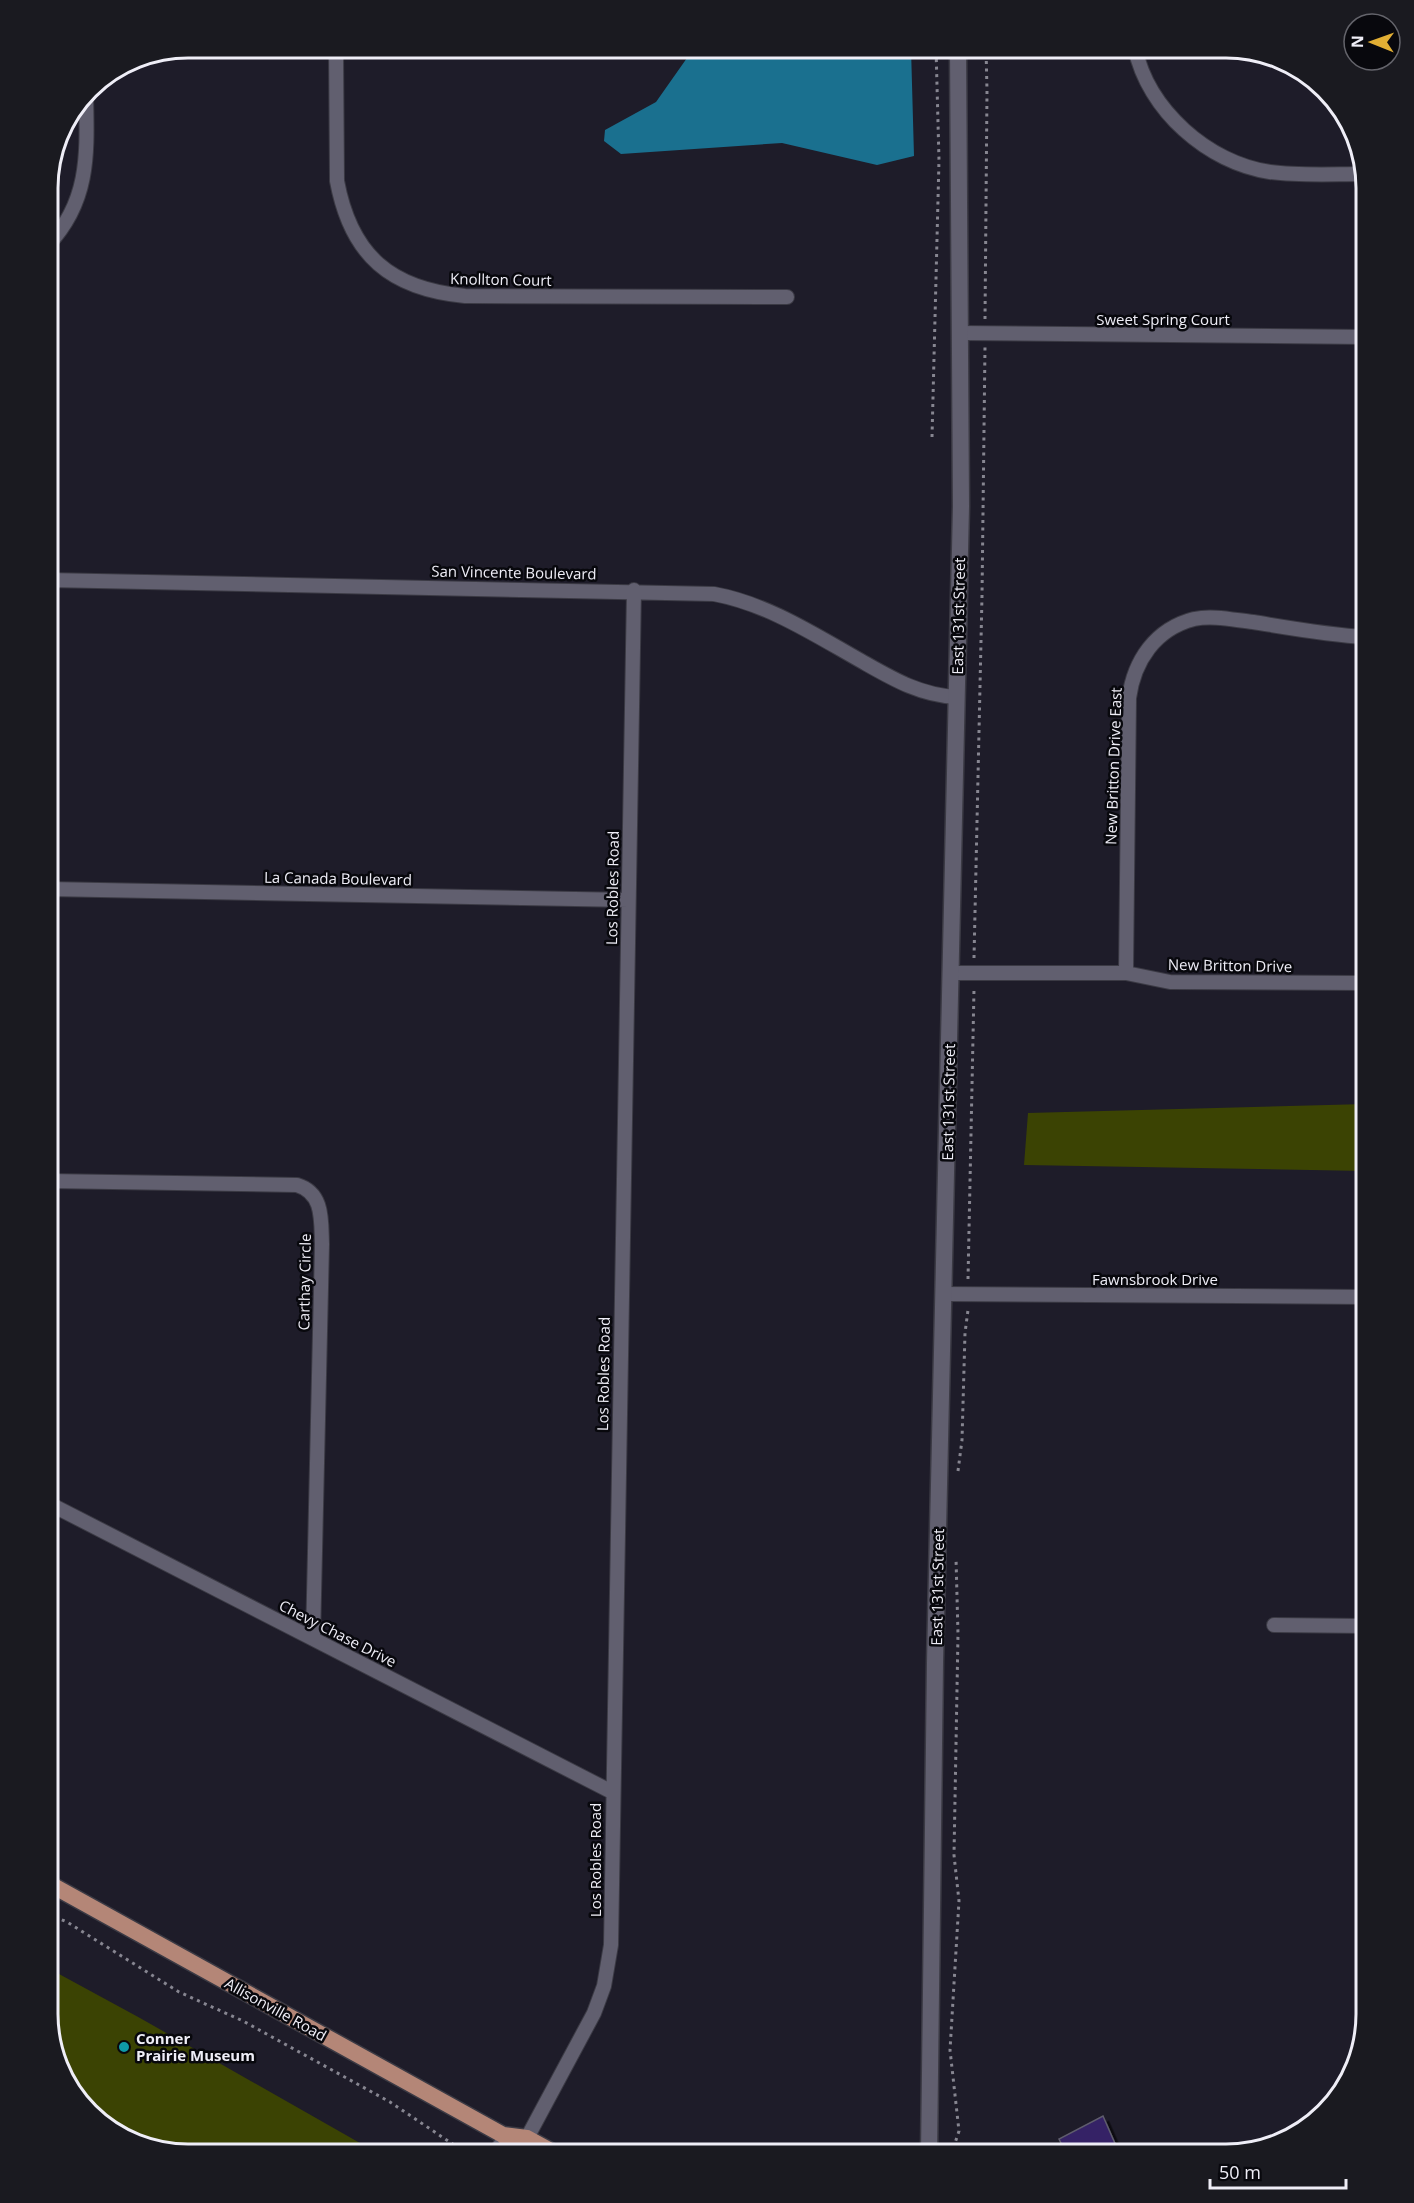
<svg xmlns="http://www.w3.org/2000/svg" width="1414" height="2203" font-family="'Open Sans',sans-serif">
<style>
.green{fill:#3b4303}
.water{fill:#1a708f}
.building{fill:#352266;stroke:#5f5d6d;stroke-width:1.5;filter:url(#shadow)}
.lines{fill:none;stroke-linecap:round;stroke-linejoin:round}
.service-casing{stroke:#3b3a44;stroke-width:9}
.minor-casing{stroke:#3b3a44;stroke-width:16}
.tertiary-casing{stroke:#3b3a44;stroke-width:19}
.primary-casing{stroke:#3b3a44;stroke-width:19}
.path{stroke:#878691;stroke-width:3;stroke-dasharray:3 4.5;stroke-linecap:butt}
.service{stroke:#615f6f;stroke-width:7}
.minor{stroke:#615f6f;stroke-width:14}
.tertiary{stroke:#615f6f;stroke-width:16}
.primary{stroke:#b48677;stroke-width:16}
.culture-dot{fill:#0f9aa8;stroke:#08080d;stroke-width:2}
.labels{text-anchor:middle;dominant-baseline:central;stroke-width:5;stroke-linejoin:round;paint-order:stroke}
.street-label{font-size:15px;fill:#efeef7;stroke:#08080d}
.poi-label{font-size:15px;font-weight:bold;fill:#efeef7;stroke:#08080d;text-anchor:start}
.rim{fill:none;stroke:#efeef7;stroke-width:3}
</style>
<defs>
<filter id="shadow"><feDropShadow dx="5.5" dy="5.5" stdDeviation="0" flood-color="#0009"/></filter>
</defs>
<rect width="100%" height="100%" fill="#1e1c29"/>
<path class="green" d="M1366,1104V1171L1024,1165L1028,1113Z
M48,1968L140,2018L381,2155H179L111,2132L63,2077L48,2015Z"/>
<path class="water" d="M694,48H911L914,156L877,165L782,143L621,154L604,141L605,130L656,102Z"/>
<path class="building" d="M1103,2116L1120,2155H1067L1059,2139Z"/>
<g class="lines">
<g class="service-casing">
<path id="service" d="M489,2155L503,2135"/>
</g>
<g class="minor-casing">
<path id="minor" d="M336,48L337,181C351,256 391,289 465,296L787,297
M1135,48C1148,110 1208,163 1270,172C1300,176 1332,174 1363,174
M48,245C91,200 87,150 86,93
M959,333L1366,337
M48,580L714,594C768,604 815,635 863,662C893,679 920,695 956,697
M48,889L628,900
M951,973H1126L1170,982L1366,983
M1126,973L1129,698C1134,661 1155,629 1194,619C1213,615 1234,620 1253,622C1290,628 1328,635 1366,637
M48,1181L297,1185C324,1193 321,1221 322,1244L313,1639
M943,1294L1366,1297
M48,1503L612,1792
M1274,1625L1366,1626
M527,2138L594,2013L604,1986L611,1945L634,590"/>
</g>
<g class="tertiary-casing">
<path id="tertiary" d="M929,2155L935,1663L961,506L958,48"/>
</g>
<g class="primary-casing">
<path id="primary" d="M48,1883L503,2135L521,2155
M503,2135L527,2138L558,2155"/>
</g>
<path class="path" d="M985,319L987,91L986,48
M932,437L939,160L936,48
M974,958L982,596L985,347
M968,1279L974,989
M958,1471L962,1440L965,1333L968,1310
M48,1914L67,1922L179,1992L243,2021L390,2102L469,2155
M951,2155L959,2131L950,2050L959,1901L954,1855L958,1634L956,1558"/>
<use href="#service" class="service"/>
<use href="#minor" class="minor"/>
<use href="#tertiary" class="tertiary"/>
<use href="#primary" class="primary"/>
</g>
<circle class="culture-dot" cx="124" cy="2047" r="6"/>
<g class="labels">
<g class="street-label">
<text transform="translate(501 279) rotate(1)">Knollton Court</text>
<text x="1163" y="319">Sweet Spring Court</text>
<text transform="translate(514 572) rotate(1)">San Vincente Boulevard</text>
<text transform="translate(958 616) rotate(-89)">East 131st Street</text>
<text transform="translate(1113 766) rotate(-88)">New Britton Drive East</text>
<text transform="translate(338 878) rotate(1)">La Canada Boulevard</text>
<text transform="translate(612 888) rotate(-89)">Los Robles Road</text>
<text transform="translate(1230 965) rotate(1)">New Britton Drive</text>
<text transform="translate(948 1102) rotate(-89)">East 131st Street</text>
<text x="1155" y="1279">Fawnsbrook Drive</text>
<text transform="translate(304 1282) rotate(-89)">Carthay Circle</text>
<text transform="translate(603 1374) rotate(-89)">Los Robles Road</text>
<text transform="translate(937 1587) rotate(-89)">East 131st Street</text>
<text transform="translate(338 1633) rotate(27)">Chevy Chase Drive</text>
<text transform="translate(595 1860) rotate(-90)">Los Robles Road</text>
<text transform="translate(276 2009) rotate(29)">Allisonville Road</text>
</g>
<g class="poi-label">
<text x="136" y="2038">Conner<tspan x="136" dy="17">Prairie Museum</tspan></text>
</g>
</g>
<path d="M0 0H1414V2203H0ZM188 58H1226A130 130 0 0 1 1356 188V2014A130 130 0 0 1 1226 2144H188A130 130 0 0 1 58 2014V188A130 130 0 0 1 188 58Z" fill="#1a1a20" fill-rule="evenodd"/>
<path class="rim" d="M188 58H1226A130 130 0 0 1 1356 188V2014A130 130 0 0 1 1226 2144H188A130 130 0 0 1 58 2014V188A130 130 0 0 1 188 58Z"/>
<g transform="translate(1372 42) rotate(271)"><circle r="28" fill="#08080d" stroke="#64646b" stroke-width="1.5"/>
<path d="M0-4.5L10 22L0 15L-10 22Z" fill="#e2af34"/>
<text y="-9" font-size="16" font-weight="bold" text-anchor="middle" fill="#efeef7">N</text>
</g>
<path d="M1210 2179v9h136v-9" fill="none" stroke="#efeef7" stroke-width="3"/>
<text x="1219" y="2179" font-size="18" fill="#efeef7" stroke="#08080d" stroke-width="4.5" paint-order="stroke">50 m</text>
</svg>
